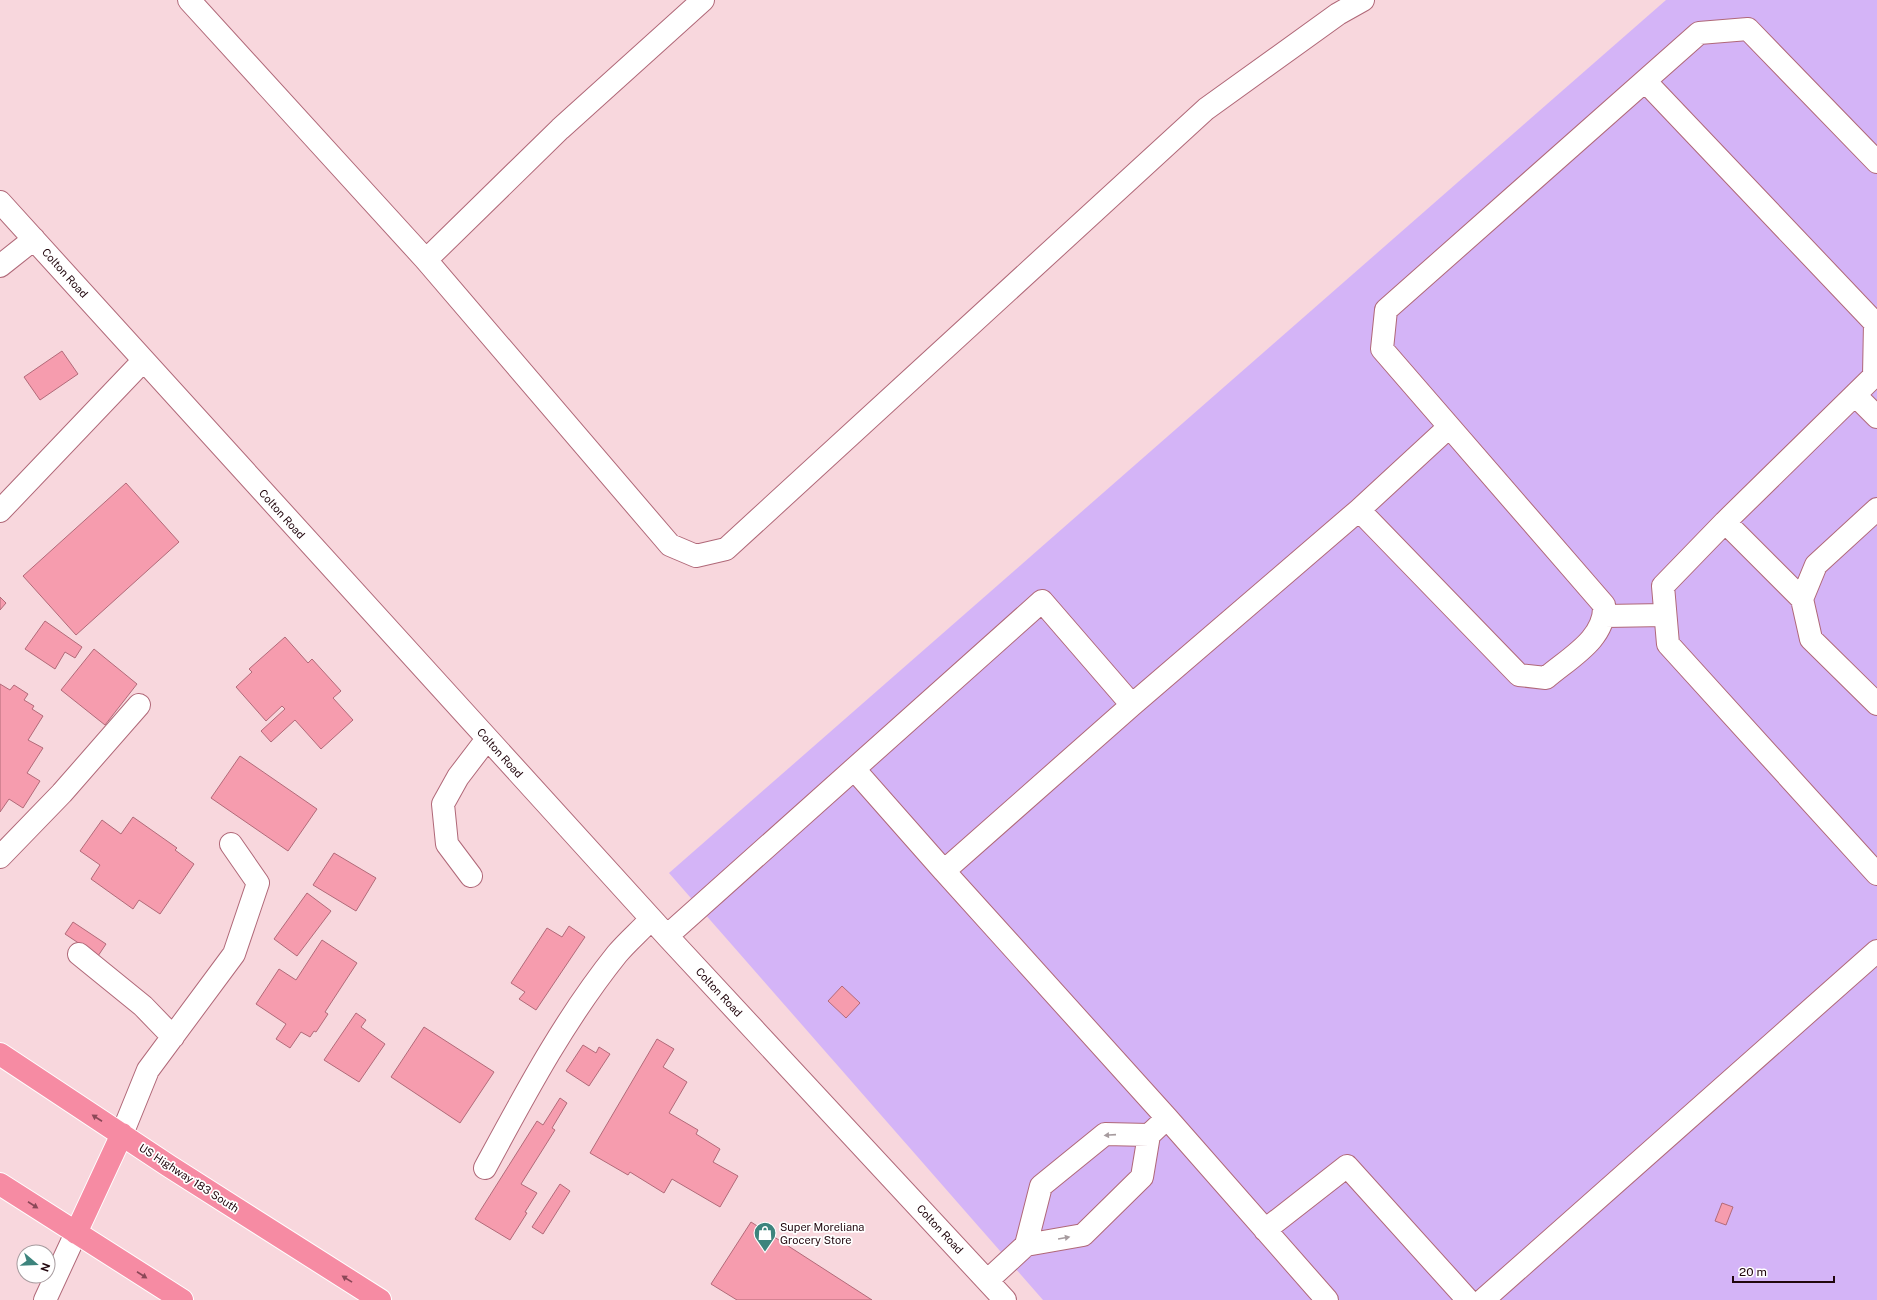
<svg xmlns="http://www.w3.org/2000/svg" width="1877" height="1300" font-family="'Public Sans',sans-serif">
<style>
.green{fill:#d4b4f7}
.building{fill:#f69cae;stroke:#b26a79}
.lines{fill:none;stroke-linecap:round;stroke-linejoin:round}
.minor-casing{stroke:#b06878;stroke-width:24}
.highway-casing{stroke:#fff;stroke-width:24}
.minor{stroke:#fff;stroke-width:22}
.highway{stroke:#f68ba3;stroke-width:22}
.oneway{fill:#8c4858}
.oneway2{fill:#a69b9e}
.labels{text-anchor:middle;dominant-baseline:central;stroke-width:3.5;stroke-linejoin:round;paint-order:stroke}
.street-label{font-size:11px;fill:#21060d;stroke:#fff}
.poi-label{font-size:11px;fill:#21060d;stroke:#fff;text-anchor:start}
</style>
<rect width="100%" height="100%" fill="#f8d7dd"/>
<path class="green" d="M1666,0H1877V1300H1043L669,873Z"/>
<path class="building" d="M62,351L78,374L40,400L24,377Z
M126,483L179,542L76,635L23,576Z
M0,597L6,603L0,610Z
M45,621L82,647L75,658L65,652L55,669L25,649Z
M285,637L308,663L312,659L341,691L333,698L353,720L321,749L295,720L271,742L261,731L285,709L282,706L266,721L236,687L252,672L249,669Z
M94,649L137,684L105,725L61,690Z
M0,684L10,690L14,685L28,694L24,700L34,706L32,709L43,716L28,740L43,748L27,773L40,781L23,808L9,799L0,812Z
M240,756L317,809L288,851L211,798Z
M133,817L177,848L175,850L194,864L160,914L139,900L133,909L91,879L100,865L80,851L102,820L121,834Z
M334,853L376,878L356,911L313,885Z
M307,893L331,911L297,956L274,939Z
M73,922L106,944L98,956L65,934Z
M569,926L585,937L536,1010L519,999L525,992L511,983L547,928L562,937Z
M322,940L357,963L325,1012L328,1014L316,1032L314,1031L310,1037L301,1032L290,1048L276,1039L286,1024L256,1004L279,969L296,980Z
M842,986L860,1003L846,1018L828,1001Z
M356,1013L366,1020L361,1027L385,1044L359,1082L324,1060Z
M424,1027L494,1072L460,1123L391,1077Z
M657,1039L674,1049L663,1067L687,1082L669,1113L698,1130L696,1134L720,1149L713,1162L738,1176L720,1207L672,1179L664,1193L630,1172L628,1175L590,1153Z
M583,1045L596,1053L599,1047L610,1054L589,1086L566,1071Z
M560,1098L567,1103L552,1128L555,1130L521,1184L537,1193L525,1212L527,1213L510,1240L475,1219L537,1121L543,1125Z
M560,1184L570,1191L543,1234L532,1227Z
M1722,1203L1733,1207L1726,1225L1715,1221Z
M751,1222L872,1300H737L711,1284Z"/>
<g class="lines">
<g class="minor-casing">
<path id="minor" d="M189,0L426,260L670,545L696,556L726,549L1206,109L1338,14L1363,0
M1646,82L1875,323L1874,376L1725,522L1663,586L1668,644L1877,874
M0,202L667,936L1005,1300
M426,260L560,129L703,0
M0,266L34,239
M1855,395L1877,417
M1877,509L1816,565L1802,599L1811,639L1877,704
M1359,510L1449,427
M0,511L143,361
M1725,522L1802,599
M1605,616L1665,615
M854,769L944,871
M0,857L62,793L139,705
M471,876L447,844L443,804L458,777L487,739
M667,936L1042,601L1132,705
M79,954L143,1006L173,1037
M122,1134L148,1070L234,954L258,883L231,844
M485,1168C525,1094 564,1020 617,954C627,942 640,931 651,919
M1265,1230L1347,1166L1468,1300
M1026,1245L1041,1186L1105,1134L1149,1135
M988,1280L1026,1245L1083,1235L1142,1177L1149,1135L1167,1118
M45,1300L76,1233
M1327,1300L1167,1118L944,871L1132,705L1359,510L1519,675L1546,678C1569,658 1606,639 1604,605L1382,349L1386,310L1699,33L1748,29L1877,162
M1483,1300L1877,951"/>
</g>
<g class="highway-casing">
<path id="highway" d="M0,1054L169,1166L380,1300
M0,1184L182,1300
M76,1233L122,1134"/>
</g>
<use href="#minor" class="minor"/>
<use href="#highway" class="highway"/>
</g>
<defs><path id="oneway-solid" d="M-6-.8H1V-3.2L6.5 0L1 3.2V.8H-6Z"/></defs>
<g class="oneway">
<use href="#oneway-solid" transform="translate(97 1118) rotate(-147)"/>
<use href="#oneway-solid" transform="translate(33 1205) rotate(33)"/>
<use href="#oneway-solid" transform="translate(142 1275) rotate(33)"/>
<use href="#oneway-solid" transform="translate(347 1279) rotate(-148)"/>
</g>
<g class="oneway2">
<use href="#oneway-solid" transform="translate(1110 1135) rotate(176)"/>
<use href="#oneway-solid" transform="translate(1064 1238) rotate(-10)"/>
</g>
<defs>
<g id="shop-pin" transform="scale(1.15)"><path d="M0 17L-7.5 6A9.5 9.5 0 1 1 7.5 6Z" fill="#3d847d" stroke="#fff"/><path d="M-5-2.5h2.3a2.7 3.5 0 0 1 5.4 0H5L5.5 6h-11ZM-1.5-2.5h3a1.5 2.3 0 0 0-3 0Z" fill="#fff"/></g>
</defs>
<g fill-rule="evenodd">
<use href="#shop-pin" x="765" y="1233"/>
</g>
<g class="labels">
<g class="street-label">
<text transform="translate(65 273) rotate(48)">Colton Road</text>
<text transform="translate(282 514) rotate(48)">Colton Road</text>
<text transform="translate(500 753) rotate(48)">Colton Road</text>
<text transform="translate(719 992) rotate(47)">Colton Road</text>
<text transform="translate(189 1178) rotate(33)">US Highway 183 South</text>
<text transform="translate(940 1229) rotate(47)">Colton Road</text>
</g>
<g class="poi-label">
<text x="780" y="1227">Super Moreliana<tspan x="780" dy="13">Grocery Store</tspan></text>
</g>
</g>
<g transform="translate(36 1264) rotate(109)"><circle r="19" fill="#ffffff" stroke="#a69b9e"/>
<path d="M0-3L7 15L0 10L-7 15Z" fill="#3d847d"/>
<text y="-6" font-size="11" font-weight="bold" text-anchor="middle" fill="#21060d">N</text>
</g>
<path d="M1733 1276v6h101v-6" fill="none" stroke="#21060d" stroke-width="2"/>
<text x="1739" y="1276" font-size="12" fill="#21060d" stroke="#ffffff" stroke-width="3" paint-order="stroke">20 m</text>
</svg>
